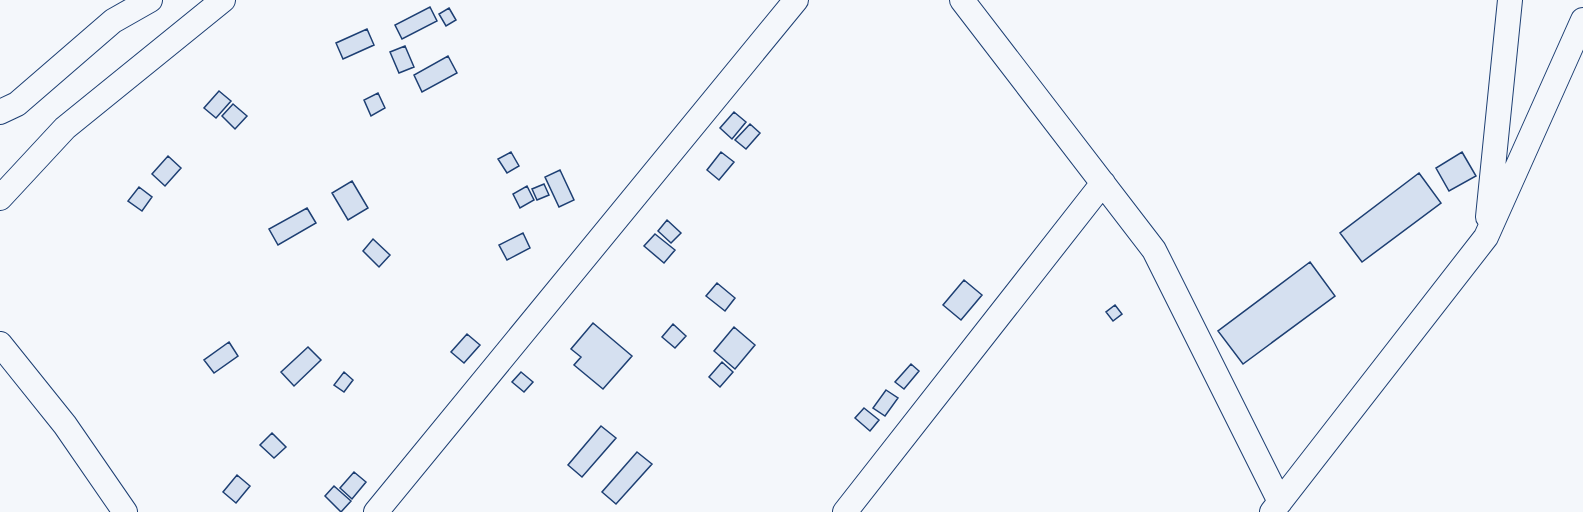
<svg xmlns="http://www.w3.org/2000/svg" width="1583" height="512" font-family="'Roboto Condensed',sans-serif">
<style>
.building{fill:#d5e0f0;stroke:#1d3f73;stroke-width:1.5}
.lines{fill:none;stroke-linecap:round;stroke-linejoin:round}
.minor-casing{stroke:#1d3f73;stroke-width:26}
.minor{stroke:#f4f7fb;stroke-width:24}
</style>
<rect width="100%" height="100%" fill="#f4f7fb"/>
<path class="building" d="M430,7L437,21L402,39L395,25Z
M449,8L456,20L446,26L439,14Z
M367,29L374,45L343,59L336,43Z
M405,46L414,67L399,73L390,52Z
M448,56L457,73L422,92L414,75Z
M219,91L231,101L216,118L204,108Z
M378,93L385,108L371,116L364,100Z
M233,104L247,116L235,129L222,116Z
M734,112L746,122L732,139L720,128Z
M750,124L760,133L746,149L735,140Z
M511,152L519,166L507,173L498,159Z
M721,152L734,162L719,180L707,170Z
M1462,152L1476,176L1449,191L1436,168Z
M168,156L181,168L165,186L152,174Z
M560,170L574,200L559,207L545,177Z
M1419,173L1441,203L1362,262L1340,233Z
M352,181L368,208L348,220L332,193Z
M544,184L549,195L537,200L532,189Z
M527,186L534,200L520,208L513,194Z
M139,187L152,197L142,211L128,201Z
M307,208L316,223L278,245L269,229Z
M667,220L681,233L671,243L658,231Z
M523,233L530,248L507,260L499,245Z
M655,234L675,250L664,263L644,246Z
M373,239L390,255L379,267L363,251Z
M1310,262L1335,296L1243,364L1218,331Z
M964,280L982,295L961,320L943,305Z
M717,283L735,298L725,311L706,296Z
M1115,305L1122,314L1113,321L1106,312Z
M593,323L632,356L603,389L574,365L581,357L571,349Z
M673,324L686,336L675,348L662,337Z
M734,327L755,345L735,369L714,351Z
M467,334L480,345L464,363L451,352Z
M229,342L238,356L214,373L204,360Z
M308,347L321,360L294,386L281,372Z
M722,362L733,372L720,387L709,377Z
M911,364L919,371L904,389L895,382Z
M344,372L353,380L344,392L334,385Z
M521,372L533,382L524,392L512,382Z
M886,390L898,398L885,416L873,408Z
M864,408L879,420L870,431L855,418Z
M601,426L616,438L582,477L568,465Z
M272,433L286,447L274,458L260,445Z
M637,452L652,464L616,504L602,492Z
M354,472L366,482L352,499L340,488Z
M237,475L250,486L236,503L223,492Z
M334,486L351,501L341,512L325,496Z"/>
<g class="lines">
<g class="minor-casing">
<path id="minor" d="M962,0L1154,250L1280,502
M0,112L17,104L113,21L150,0
M0,198L65,128L223,0
M1488,217L1510,0
M0,344L65,425L125,512
M376,512L796,0
M845,512L1103,183
M1272,512L1486,237L1583,20"/>
</g>
<use href="#minor" class="minor"/>
</g>
</svg>
